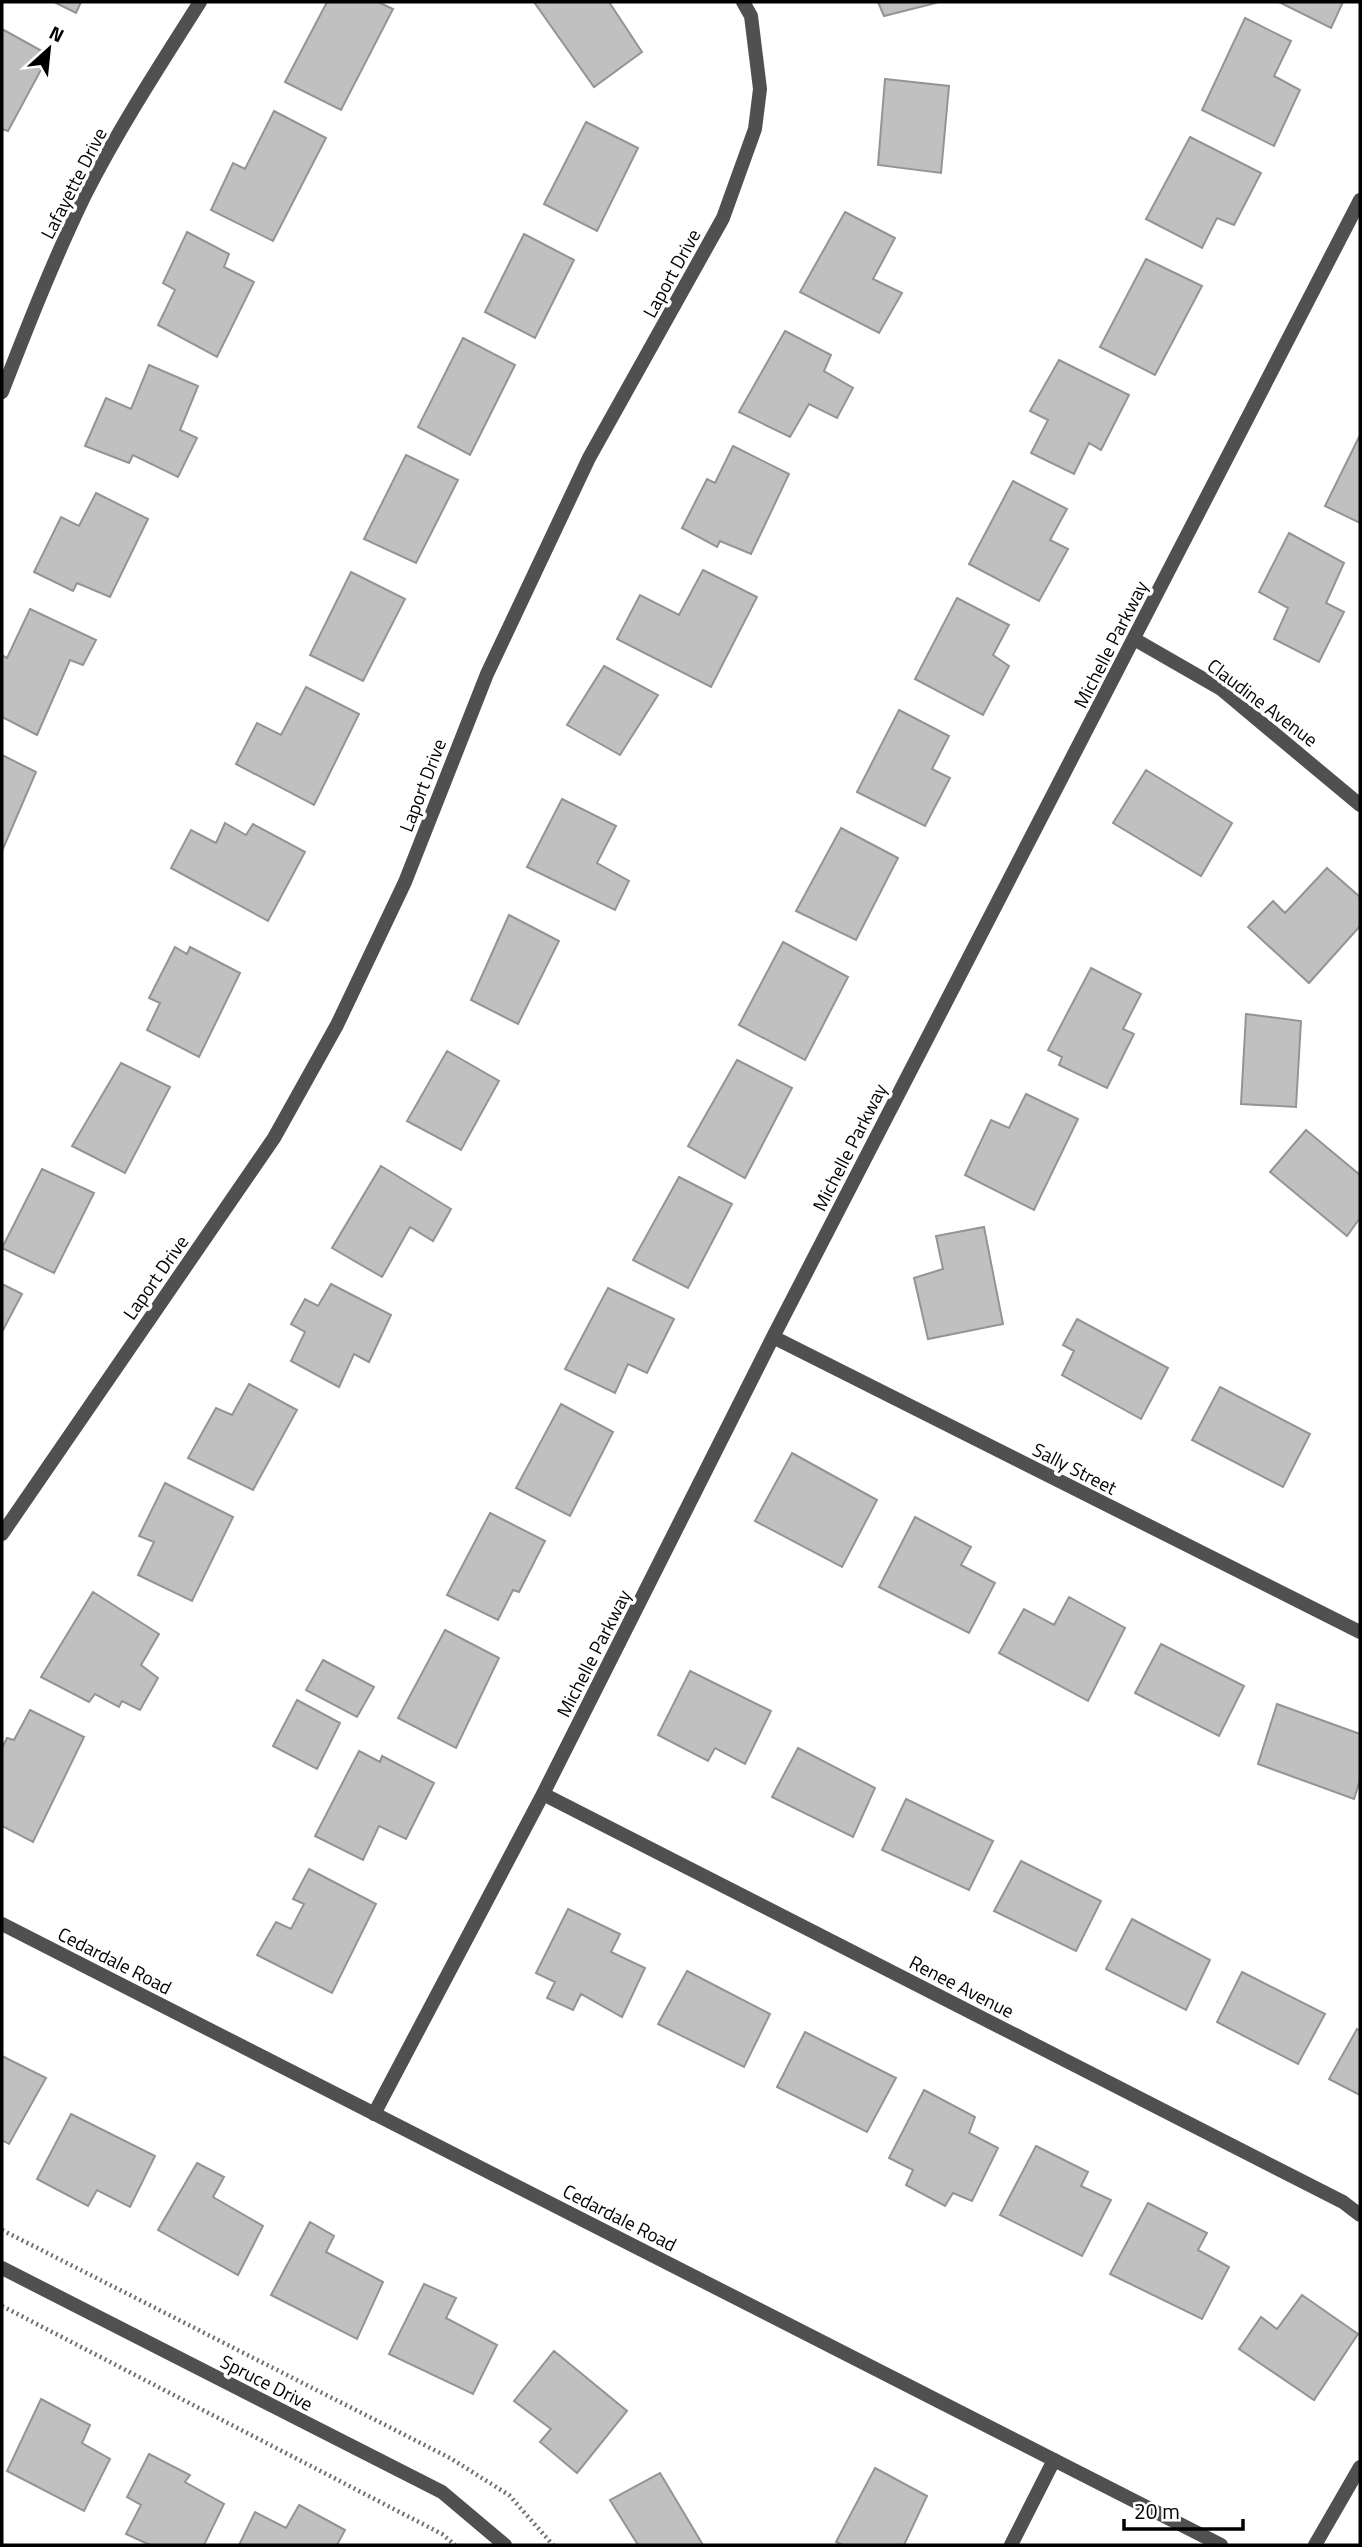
<svg xmlns="http://www.w3.org/2000/svg" width="1362" height="2547" font-family="'Titillium Web',sans-serif">
<style>
.building{fill:#c0c0c0;stroke:#949494;stroke-width:2}
.lines{fill:none;stroke-linecap:round;stroke-linejoin:round}
.path{stroke:#727272;stroke-width:4.5;stroke-dasharray:2 3.5;stroke-linecap:butt}
.minor{stroke:#505050;stroke-width:14}
.tertiary{stroke:#505050;stroke-width:14}
.labels{text-anchor:middle;dominant-baseline:central;stroke-width:7;stroke-linejoin:round;paint-order:stroke}
.street-label{font-size:19px;fill:#000;stroke:#fff}
</style>
<rect width="100%" height="100%" fill="#fff"/>
<path class="building" d="M54,2H81L76,13Z
M327,2H378L393,9L341,110L285,82Z
M534,2H609L642,52L594,87Z
M878,2H935L936,3L884,16Z
M1279,2H1343L1331,28Z
M1245,18L1291,41L1274,76L1300,90L1274,146L1202,110Z
M2,29L49,55L8,131L2,129Z
M885,79L949,86L941,173L878,165Z
M274,111L326,138L273,241L211,210L233,163L245,169Z
M586,122L638,148L597,231L544,204Z
M1190,137L1261,173L1234,225L1217,218L1202,248L1146,219Z
M845,212L895,238L873,279L902,293L879,333L800,292Z
M187,232L229,254L224,267L254,282L217,357L158,325L175,290L163,283Z
M524,234L574,260L535,338L485,312Z
M1146,259L1202,286L1155,375L1100,347Z
M785,331L831,355L824,371L853,388L837,418L809,404L790,437L739,412Z
M463,338L515,365L470,455L418,427Z
M1059,360L1129,395L1101,450L1089,443L1074,474L1031,453L1048,420L1030,411Z
M149,365L198,386L180,430L197,438L178,477L133,455L129,463L85,446L106,398L131,409Z
M1360,435V523L1325,506Z
M733,446L789,474L751,554L720,541L717,547L682,528L707,479L715,483Z
M406,455L458,480L416,563L364,539Z
M1013,481L1067,509L1050,540L1068,549L1039,601L969,564Z
M96,493L148,519L110,597L77,583L73,591L34,572L61,517L79,526Z
M1289,533L1344,563L1326,603L1344,612L1319,662L1274,639L1288,608L1259,592Z
M703,570L757,597L711,687L617,639L640,595L679,615Z
M351,572L405,599L363,681L310,655Z
M957,598L1009,625L993,655L1009,666L983,715L915,679Z
M30,609L96,640L83,665L70,660L37,735L2,717V655L7,658Z
M604,666L658,695L620,755L567,725Z
M306,687L359,714L314,805L236,764L257,723L281,735Z
M899,710L949,736L932,769L950,778L925,826L857,792Z
M2,755L36,772L2,851Z
M1146,770L1232,823L1201,876L1113,823Z
M562,799L616,826L597,863L629,881L615,910L527,867Z
M225,823L246,835L253,824L305,852L268,921L171,868L191,830L216,843Z
M841,828L898,858L856,940L796,911Z
M1327,868L1360,897V926L1309,983L1248,927L1273,901L1285,913Z
M509,915L559,941L518,1024L471,1000Z
M783,942L848,977L805,1060L739,1025Z
M175,947L187,954L190,947L240,973L199,1057L147,1030L160,1003L149,998Z
M1091,968L1141,994L1123,1029L1134,1034L1107,1088L1059,1065L1062,1057L1048,1050Z
M1246,1014L1301,1021L1296,1107L1241,1104Z
M447,1051L499,1081L461,1150L407,1121Z
M737,1060L792,1088L745,1178L688,1146Z
M121,1063L170,1087L125,1173L72,1146Z
M1026,1094L1078,1119L1034,1210L965,1175L991,1120L1009,1128Z
M1306,1130L1360,1175V1218L1347,1236L1270,1172Z
M381,1166L451,1209L433,1241L410,1227L382,1277L332,1248Z
M42,1169L94,1193L54,1273L2,1248Z
M679,1177L732,1204L688,1288L633,1260Z
M984,1227L1003,1324L928,1339L914,1278L943,1269L936,1236Z
M2,1284L22,1294L2,1332Z
M331,1284L391,1315L369,1362L354,1354L339,1387L291,1361L305,1332L291,1324L305,1299L318,1306Z
M608,1288L674,1319L647,1373L628,1364L615,1393L565,1369Z
M1077,1319L1168,1368L1141,1419L1062,1375L1074,1351L1063,1345Z
M249,1384L297,1410L253,1490L188,1458L216,1408L232,1415Z
M1220,1387L1310,1434L1283,1487L1192,1440Z
M561,1404L613,1432L570,1516L516,1488Z
M792,1453L877,1500L842,1567L755,1521Z
M165,1483L233,1517L192,1601L138,1575L154,1542L139,1536Z
M490,1513L545,1541L519,1592L513,1590L498,1620L447,1595Z
M915,1517L971,1547L961,1565L995,1583L969,1633L879,1587Z
M93,1592L159,1634L141,1665L158,1678L140,1710L122,1701L119,1707L95,1694L89,1702L41,1677Z
M1069,1597L1125,1628L1088,1701L999,1653L1024,1609L1054,1625Z
M445,1630L499,1658L456,1748L398,1718Z
M1161,1644L1244,1686L1219,1736L1135,1693Z
M323,1660L374,1687L357,1717L306,1690Z
M690,1671L771,1711L745,1764L715,1748L708,1761L658,1735Z
M297,1700L340,1723L317,1769L273,1746Z
M1277,1704L1360,1734V1780L1354,1799L1258,1764Z
M30,1710L84,1737L33,1842L2,1826V1748L7,1738L14,1740Z
M798,1748L875,1788L853,1837L772,1797Z
M359,1751L380,1762L382,1756L434,1783L406,1839L379,1826L363,1860L315,1836Z
M906,1799L993,1841L969,1890L882,1850Z
M1021,1861L1101,1901L1076,1951L994,1911Z
M309,1869L376,1904L332,1993L257,1955L276,1922L291,1929L304,1904L293,1899Z
M568,1909L620,1934L611,1952L645,1968L622,2017L581,1994L573,2010L547,1998L555,1982L536,1973Z
M1132,1919L1210,1960L1186,2010L1106,1969Z
M687,1971L770,2014L744,2067L658,2024Z
M1242,1972L1325,2014L1298,2064L1217,2022Z
M1357,2029L1360,2031V2095L1329,2079Z
M805,2032L896,2078L867,2132L777,2087Z
M2,2056L46,2078L9,2144L2,2140Z
M924,2090L975,2117L969,2133L998,2148L972,2201L953,2193L945,2206L906,2185L913,2170L889,2158Z
M71,2114L155,2156L130,2207L97,2190L88,2206L37,2179Z
M1036,2146L1088,2172L1081,2186L1111,2200L1082,2256L1000,2215Z
M197,2163L224,2177L213,2197L263,2226L238,2275L158,2230Z
M1148,2203L1207,2233L1198,2250L1229,2267L1202,2319L1110,2274Z
M310,2222L334,2236L326,2252L383,2282L357,2339L271,2295Z
M424,2284L456,2298L446,2318L497,2345L473,2394L389,2354Z
M1302,2295L1358,2334L1314,2400L1239,2349L1261,2317L1277,2329Z
M554,2351L627,2411L577,2473L540,2442L551,2429L514,2401Z
M41,2399L90,2425L82,2443L110,2459L84,2511L7,2471Z
M149,2454L190,2475L185,2482L224,2504L204,2545H150L126,2534L141,2505L127,2497Z
M875,2468L927,2496L904,2545H843L836,2542Z
M660,2473L703,2545H638L610,2500Z
M299,2505L345,2530L337,2545H239L255,2512L286,2528Z"/>
<g class="lines">
<path class="path" d="M2,2230L450,2458L509,2495L553,2545
M2,2306L442,2534L455,2545"/>
<path class="minor" d="M2,392C28,325 54,259 85,195C119,128 160,65 200,2
M1134,639L1221,689L1360,805
M773,1337L1360,1632
M2,1534L274,1138L337,1025L405,882L487,674L589,458L723,218L755,129L760,89L751,16L743,2
M543,1794L1343,2202L1360,2215
M374,2114L543,1794L773,1337L1360,200
M2,2268L442,2492L505,2545
M1011,2545L1054,2460
M1315,2545L1360,2467"/>
<path class="tertiary" d="M2,1924L1221,2545"/>
</g>
<g class="labels">
<g class="street-label">
<text transform="translate(73 183) rotate(-63)">Lafayette Drive</text>
<text transform="translate(671 273) rotate(-61)">Laport Drive</text>
<text transform="translate(1110 644) rotate(-63)">Michelle Parkway</text>
<text transform="translate(1263 702) rotate(37)">Claudine Avenue</text>
<text transform="translate(422 785) rotate(-69)">Laport Drive</text>
<text transform="translate(849 1147) rotate(-63)">Michelle Parkway</text>
<text transform="translate(155 1277) rotate(-55)">Laport Drive</text>
<text transform="translate(1075 1468) rotate(27)">Sally Street</text>
<text transform="translate(593 1653) rotate(-63)">Michelle Parkway</text>
<text transform="translate(115 1960) rotate(27)">Cedardale Road</text>
<text transform="translate(962 1986) rotate(27)">Renee Avenue</text>
<text transform="translate(620 2217) rotate(27)">Cedardale Road</text>
<text transform="translate(267 2382) rotate(27)">Spruce Drive</text>
</g>
</g>
<rect width="1362" height="2547" fill="none" stroke="#000000" stroke-width="7"/>
<g transform="translate(49 49) rotate(27)" stroke="#ffffff" stroke-width="5" paint-order="stroke">
<path d="M0-5L12 26L0 18L-12 26Z" fill="#000000"/>
<text y="-10" font-size="19" font-weight="bold" text-anchor="middle" fill="#000000">N</text>
</g>
<path d="M1124 2519v10h119v-10" fill="none" stroke="#000000" stroke-width="3.5"/>
<text x="1134" y="2519" font-size="21" fill="#000000" stroke="#ffffff" stroke-width="5" paint-order="stroke">20 m</text>
</svg>
